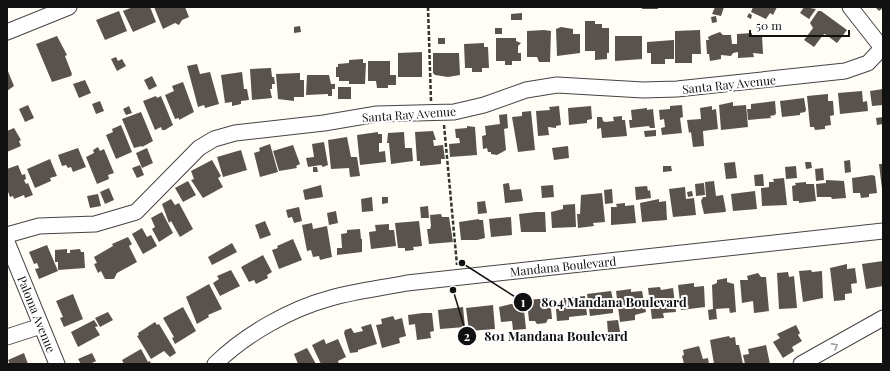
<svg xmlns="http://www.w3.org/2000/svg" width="890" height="371" font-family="'Playfair Display',serif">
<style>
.building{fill:#5a524d}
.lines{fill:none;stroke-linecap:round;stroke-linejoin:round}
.minor-casing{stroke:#444;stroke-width:17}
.path{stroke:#333;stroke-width:2.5;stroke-dasharray:4 2;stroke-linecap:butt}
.minor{stroke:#fff;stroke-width:15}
.oneway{stroke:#a0a0a0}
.labels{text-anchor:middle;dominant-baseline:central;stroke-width:4;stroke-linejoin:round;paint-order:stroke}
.street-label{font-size:12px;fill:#111;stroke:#fff}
.leader{fill:none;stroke:#111;stroke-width:1.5}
.callout-dot{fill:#111;stroke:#fff;stroke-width:1.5}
.mark-label{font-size:12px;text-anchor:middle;font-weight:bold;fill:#fff}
.callout-label{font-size:13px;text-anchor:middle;font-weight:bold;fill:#111;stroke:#fff;stroke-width:4;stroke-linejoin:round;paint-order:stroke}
</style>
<rect width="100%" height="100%" fill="#fffdf5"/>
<path class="building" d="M133,7H150L156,22L133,32L123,11Z
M154,7H185L189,17L182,20L179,25L175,23L163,29Z
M642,7H658V9H642Z
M715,7H724L721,16L712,14Z
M753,7H777L773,15L770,13L766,19L751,12Z
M804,7L816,9L809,19L800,13Z
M875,7H883V8L879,11Z
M119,11L127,31L105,40L96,20Z
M818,11H821L847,30L837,43L825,34L823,35L814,47L804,40L813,28L810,23Z
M522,13V20H511V14Z
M749,13L752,15L751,19L747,17Z
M716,16L717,22L712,23L711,17Z
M585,21H595V24H602V28H609V53H607V59L595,60V51H585Z
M300,26L301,32L294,33V27Z
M561,27L573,29V34H580V53L557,56L556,29Z
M495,28H502V34H495Z
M544,30L551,31L550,62H539L537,57H527V31Z
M700,30L701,54H692V63H675V31Z
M720,32L723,35H731L732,44H737V34L752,33V36L762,35L763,54L753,53L754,57L738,58V52L733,53L731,56L721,55V59L710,61L709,54H707L706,40H709L708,37L712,35Z
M57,36L67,55L65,56L72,74L71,76L52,82L36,44Z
M615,36H642V59L615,61Z
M438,38H445V44H438Z
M496,38H516V41L521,43L518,46V53H521V61H512V65H505V61H496Z
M674,40V59H665V64H651V53H647V42Z
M484,43V47H488L489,68H482V72H472V68H465L464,44Z
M422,52V77H398V53Z
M433,53H459L460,75L448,77L435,75L433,73Z
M116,57L118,61L122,59L126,66L117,71L111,59Z
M363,59V63H366L365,84H349V81H339V77H336V67H338V64L349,63V60Z
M368,61H390V75H396V85H388V88H377L376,81H368Z
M197,64L200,74L210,72L219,104L205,108L204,105L198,107L187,66Z
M271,68L272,77H274L275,84H272V89H270L272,98L252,100L250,69Z
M7,69L14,86L7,91Z
M242,72L244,89H247L249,100L241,101V104L232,106V102L225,103L221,75Z
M300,73V80H304V97H294V101L278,99L276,74Z
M307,75H329L331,84H335V89H332V96H328V94L306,95Z
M152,76L157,86L149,90L144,80Z
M85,80L91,93L79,98L73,84Z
M183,82L194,112L179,120V118L175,119L165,95L174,91L172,86Z
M338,87H351V99H338Z
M883,89V105L872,106L870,91Z
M862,91L863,102L867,101L868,111L840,114L838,93Z
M828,94V101H833L834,115L830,116L831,125L825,126V129L815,130L814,127H810L807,96Z
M156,96L157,98L161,96L173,125L165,130H162L161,127L155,130L143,101Z
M804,98L806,110L805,112L800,113V115L782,117L780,101Z
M100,101L104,111L96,114L92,104Z
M775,101L776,113L775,115L770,116L771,118L748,120L747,109H751V104Z
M733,102V106L746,105L748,127L721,130L719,105Z
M28,105L34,118L25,122L19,109Z
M682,105L683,117L680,118L682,133L662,135L661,128L665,127L664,119L660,120L659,110L670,109V106Z
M129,106L132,113L126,115L123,109Z
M559,106L561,125L556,126V128L548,127L549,135L538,136L536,111L550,110L549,107Z
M591,106L592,119L587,120V123L569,125L568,108Z
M712,106V110L716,109L718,129L703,131L704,146L693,147L691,132L689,133L687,120L701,119L700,108Z
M647,108V110L653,109L655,128H650L649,126L630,128L629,120H632L631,110Z
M531,111L535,150L518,152L512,117L522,116V112Z
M141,112L153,141L142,147V146L134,148L122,119Z
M507,114L508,128L504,129L506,150L497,155L491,154V152H488L487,148L483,149L482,136L486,135L485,126L500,124L499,115Z
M622,116V120H625L627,136L602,138L601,128L597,129V117H602L603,121L605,122L614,121L613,117Z
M883,117V124L877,125L876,118Z
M121,125L132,152L116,159L106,135L113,132L112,129Z
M467,126L475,127L477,155L450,157L449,144L460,143L459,138H456L455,129L467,128Z
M14,128L21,140L19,141L21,146L7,152V131Z
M656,130V136L645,137L644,131Z
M433,131L436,140H433L434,146L443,145L445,159H441V164L420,166V161H417L415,132Z
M378,132V134H382V143H379V152L385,151L386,162L360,165L357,135Z
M404,132L405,148H412L413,161L391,164L389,143H387L388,133Z
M347,137L351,157H357L360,176L350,177L349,168L331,169L328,140Z
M324,142L328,165L323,167L321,165L308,167L306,158L314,157L312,144Z
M270,144L278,172L260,177L254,153L260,151L259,148Z
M293,145L300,164L296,166L297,168L279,171L273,151Z
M568,146L569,158L554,160L552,148Z
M98,147L100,151L104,149L114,173L108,175L109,179L97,184L86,157L94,153L93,150Z
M78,148L86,167L73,172L71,167L68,168L66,165L62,166L58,155Z
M147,148L153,163L142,168L136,153Z
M241,150L247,170L223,177L217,157Z
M50,159L57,176L50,178L51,181L35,188L27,169Z
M212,160L221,176L218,178L223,187L203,198L191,180L194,179L191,171Z
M850,160L851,172L845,173L844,161Z
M735,162L737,178L726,179L724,163Z
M805,162H811L812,168L806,169Z
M879,164H883V189H882Z
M18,165L22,175L25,174L26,179L24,180L26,184L28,183L33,195L25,198L24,195L14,199L13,196L10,197L7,189V169Z
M140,165L144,175L137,178L132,168Z
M663,166H671L672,171L663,172Z
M796,166L797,178L786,179L785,167Z
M313,167H317L318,172H313Z
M823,168L824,180L816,181L815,169Z
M763,174L764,186H755L754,175Z
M872,175L875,176L877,193L869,194V197L861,198L860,193H853L852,178Z
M784,178L787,205L762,206L761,188L769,187V182H774L773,179Z
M826,180L844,181L846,198L832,199L831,197H817L816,184L826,183Z
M188,181L196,195L183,202L175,188Z
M714,181L716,196L723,195L726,211L725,212L704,214L701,201L703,197H706L705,182Z
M806,182V184H814L816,201L799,203V201H793L792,186L796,185L795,183Z
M509,183L510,190L521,189L523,201L505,203L503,184Z
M704,183L705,195L696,196L695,184Z
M321,185L323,197L305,200L303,190Z
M553,185L554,197L542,198L541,186Z
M647,186L648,191L650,190L651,198L636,200L635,187Z
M685,187L686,199L694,198L696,215L673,217L669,189Z
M109,188L114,200L105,204L100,192Z
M612,189L613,203L605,204L604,190Z
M692,191L693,196L688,197L687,192Z
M755,191L757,209L733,211L731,194Z
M602,193L605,222L593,223L594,226L578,228L577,214H580L581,195Z
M98,194L101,206L90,208L87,196Z
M372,197L373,211L362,212L361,199Z
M382,197H388V203L382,204Z
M171,199L175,205L179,203L193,229L180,237L171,221L169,223L162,204Z
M659,199V202L666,201L667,220L642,222L640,203Z
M485,201L487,213L478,214L477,202Z
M625,203V206L634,205L636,223L611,225V207H617L616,204Z
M575,204L576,227L552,228L551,212L563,209V205Z
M428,206L429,218H421L420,207Z
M299,207L302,221L294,223L292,217L288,218L286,210Z
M336,211L338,223L329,225L327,213Z
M162,212L173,233L159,242L152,229L155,227L151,218Z
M536,212H545L546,232H521L519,214Z
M441,214L442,217H449L453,242L429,244L427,229H430L431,226L430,215Z
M511,217L512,235L491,237L489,219Z
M479,219V220H483L485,238L477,240H461L459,222Z
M265,221L271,235L260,239L255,225Z
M419,221L422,246L413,247L414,250L405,251V248H398L395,223Z
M312,223L313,229L327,226L332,257L320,260L319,256L313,257L311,250L307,251L302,225Z
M389,224V230H394L396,246L371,249L369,232L376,231L375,225Z
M142,228L147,237L151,235L157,246L143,254L132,234Z
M360,229L361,239H362V252L337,255V248H342L341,234L347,233V230Z
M128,237L132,244L129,246L137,262L117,273L114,279H105L101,271L98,273L94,264L97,263L94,257L113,246L112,244Z
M293,239L302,260L279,269L272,250L278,248L277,246Z
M232,243L237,252L212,265L208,257Z
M47,245L58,271L39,279L35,269L39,268L37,263L34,264L29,252Z
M67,249V253H70V250L80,249L81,252H84L85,268L58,270V262H55V250Z
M263,255L272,272L267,275L268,278L256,284L254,280L249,282L241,267Z
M883,261V286L866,289L862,264Z
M847,264V269L855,268L857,283L851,284L852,293L845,294V300L834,301L830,268Z
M231,270L240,286L220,296L213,283L219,279L217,276Z
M811,270L812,272L822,271L823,298L803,302L799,271Z
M788,272L789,277L794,276L797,308L779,309L777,273Z
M758,273L761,277H766L769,311L754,313L753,301L742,303L740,280H748L747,276Z
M727,278V282L734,284L736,312L730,313L729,308L716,309L717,319L709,320L708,310L713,309L712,285L717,283V280Z
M694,283V287L704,286L705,307L681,310L678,285Z
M209,284L222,309L208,315L209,317L197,324L186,297Z
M660,287L661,290L673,288L676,312L663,313L664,318L652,319L648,288Z
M631,289V292L642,291L646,312L635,315V320L620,322L616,291Z
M611,291L615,308H613V313L590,316L587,294Z
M73,294L83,319L64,327L60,318L63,317L56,301Z
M585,296L587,315L569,317V320L557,321L556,309L564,308L563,298Z
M550,298L552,319H548L546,323L537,324L535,321H529L527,300Z
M523,301L526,329L513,330L512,321L501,322L499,307Z
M493,305L495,329L469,331L466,308Z
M183,307L196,331L175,344L172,338L174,337L163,318Z
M463,307L465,327L440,329L438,310Z
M108,312L113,320L100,327L95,318Z
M423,313H432L434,331L430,332L431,338L417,340L415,324L409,325L408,315Z
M393,316L395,320L402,318L406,336L399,338L400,343L382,348L376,325L382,324L381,319Z
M94,320L98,326L95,327L100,335L78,347L71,332Z
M618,320L620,332L608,333L607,321Z
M155,322L157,325L159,324L174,349L176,353L170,357L164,351L151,359L137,336L139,335L138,333Z
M371,324L377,344L358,350V352L350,353L344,333L345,330L351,328L354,333L363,331L361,327Z
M796,325L800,333L798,335L802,341L792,347L794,351L783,358L773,342L780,338L777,334Z
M729,336L730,338L735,337L736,345H739L743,364H714L710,340Z
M324,339L326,344L338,339L346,357L338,361L339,364H321L312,345Z
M766,345L770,364H745L743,355L749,354L748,349Z
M699,346L703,359L708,358L709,364H684L682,356L684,355L683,350Z
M307,348L316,364H298L294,354Z
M141,349L148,362L150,361L151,364H124L122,360Z
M24,353L28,364H10L8,360Z
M92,353L96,361L90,364H81L78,359Z"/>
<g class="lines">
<g class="minor-casing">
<path id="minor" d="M850,7L883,49
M7,32L69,7
M7,235L39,226L95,224L136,212L199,148L214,139L235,133L324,123L377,114L454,112L484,105L526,90L557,85L643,90L677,89L845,71L868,63L882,48
M7,242L57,364
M7,337L41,326
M215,364C246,334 290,309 331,298C356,291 382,288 407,283L883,231
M801,364L883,318"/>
</g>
<path class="path" d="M428,7L431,101
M444,125L457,265"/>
<use href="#minor" class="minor"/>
</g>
<defs><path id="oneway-chevron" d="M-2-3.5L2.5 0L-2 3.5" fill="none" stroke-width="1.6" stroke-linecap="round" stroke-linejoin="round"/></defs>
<use class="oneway" href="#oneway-chevron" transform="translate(835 346) rotate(-29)"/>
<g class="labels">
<g class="street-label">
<text transform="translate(729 84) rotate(-6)">Santa Ray Avenue</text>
<text transform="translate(409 114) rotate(-4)">Santa Ray Avenue</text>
<text transform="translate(563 266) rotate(-6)">Mandana Boulevard</text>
<text transform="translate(37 314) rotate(68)">Paloma Avenue</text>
</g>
</g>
<path class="leader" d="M462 263L523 302M453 290L467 336"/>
<g class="callout-dot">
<circle cx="462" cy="263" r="4"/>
<circle cx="453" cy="290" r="4"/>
<circle cx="523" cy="302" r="10"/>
<circle cx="467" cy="336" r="10"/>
</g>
<g class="mark-label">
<text x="523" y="307">1</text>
<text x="467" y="341">2</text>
</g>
<g class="callout-label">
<text x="614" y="307">804 Mandana Boulevard</text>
<text x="556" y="341">801 Mandana Boulevard</text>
</g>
<rect width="890" height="371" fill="none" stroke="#111111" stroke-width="16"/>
<path d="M750 30v6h99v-6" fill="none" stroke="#111111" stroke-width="2"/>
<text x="756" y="30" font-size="12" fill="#111111" stroke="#ffffff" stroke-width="3" paint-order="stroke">50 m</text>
</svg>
